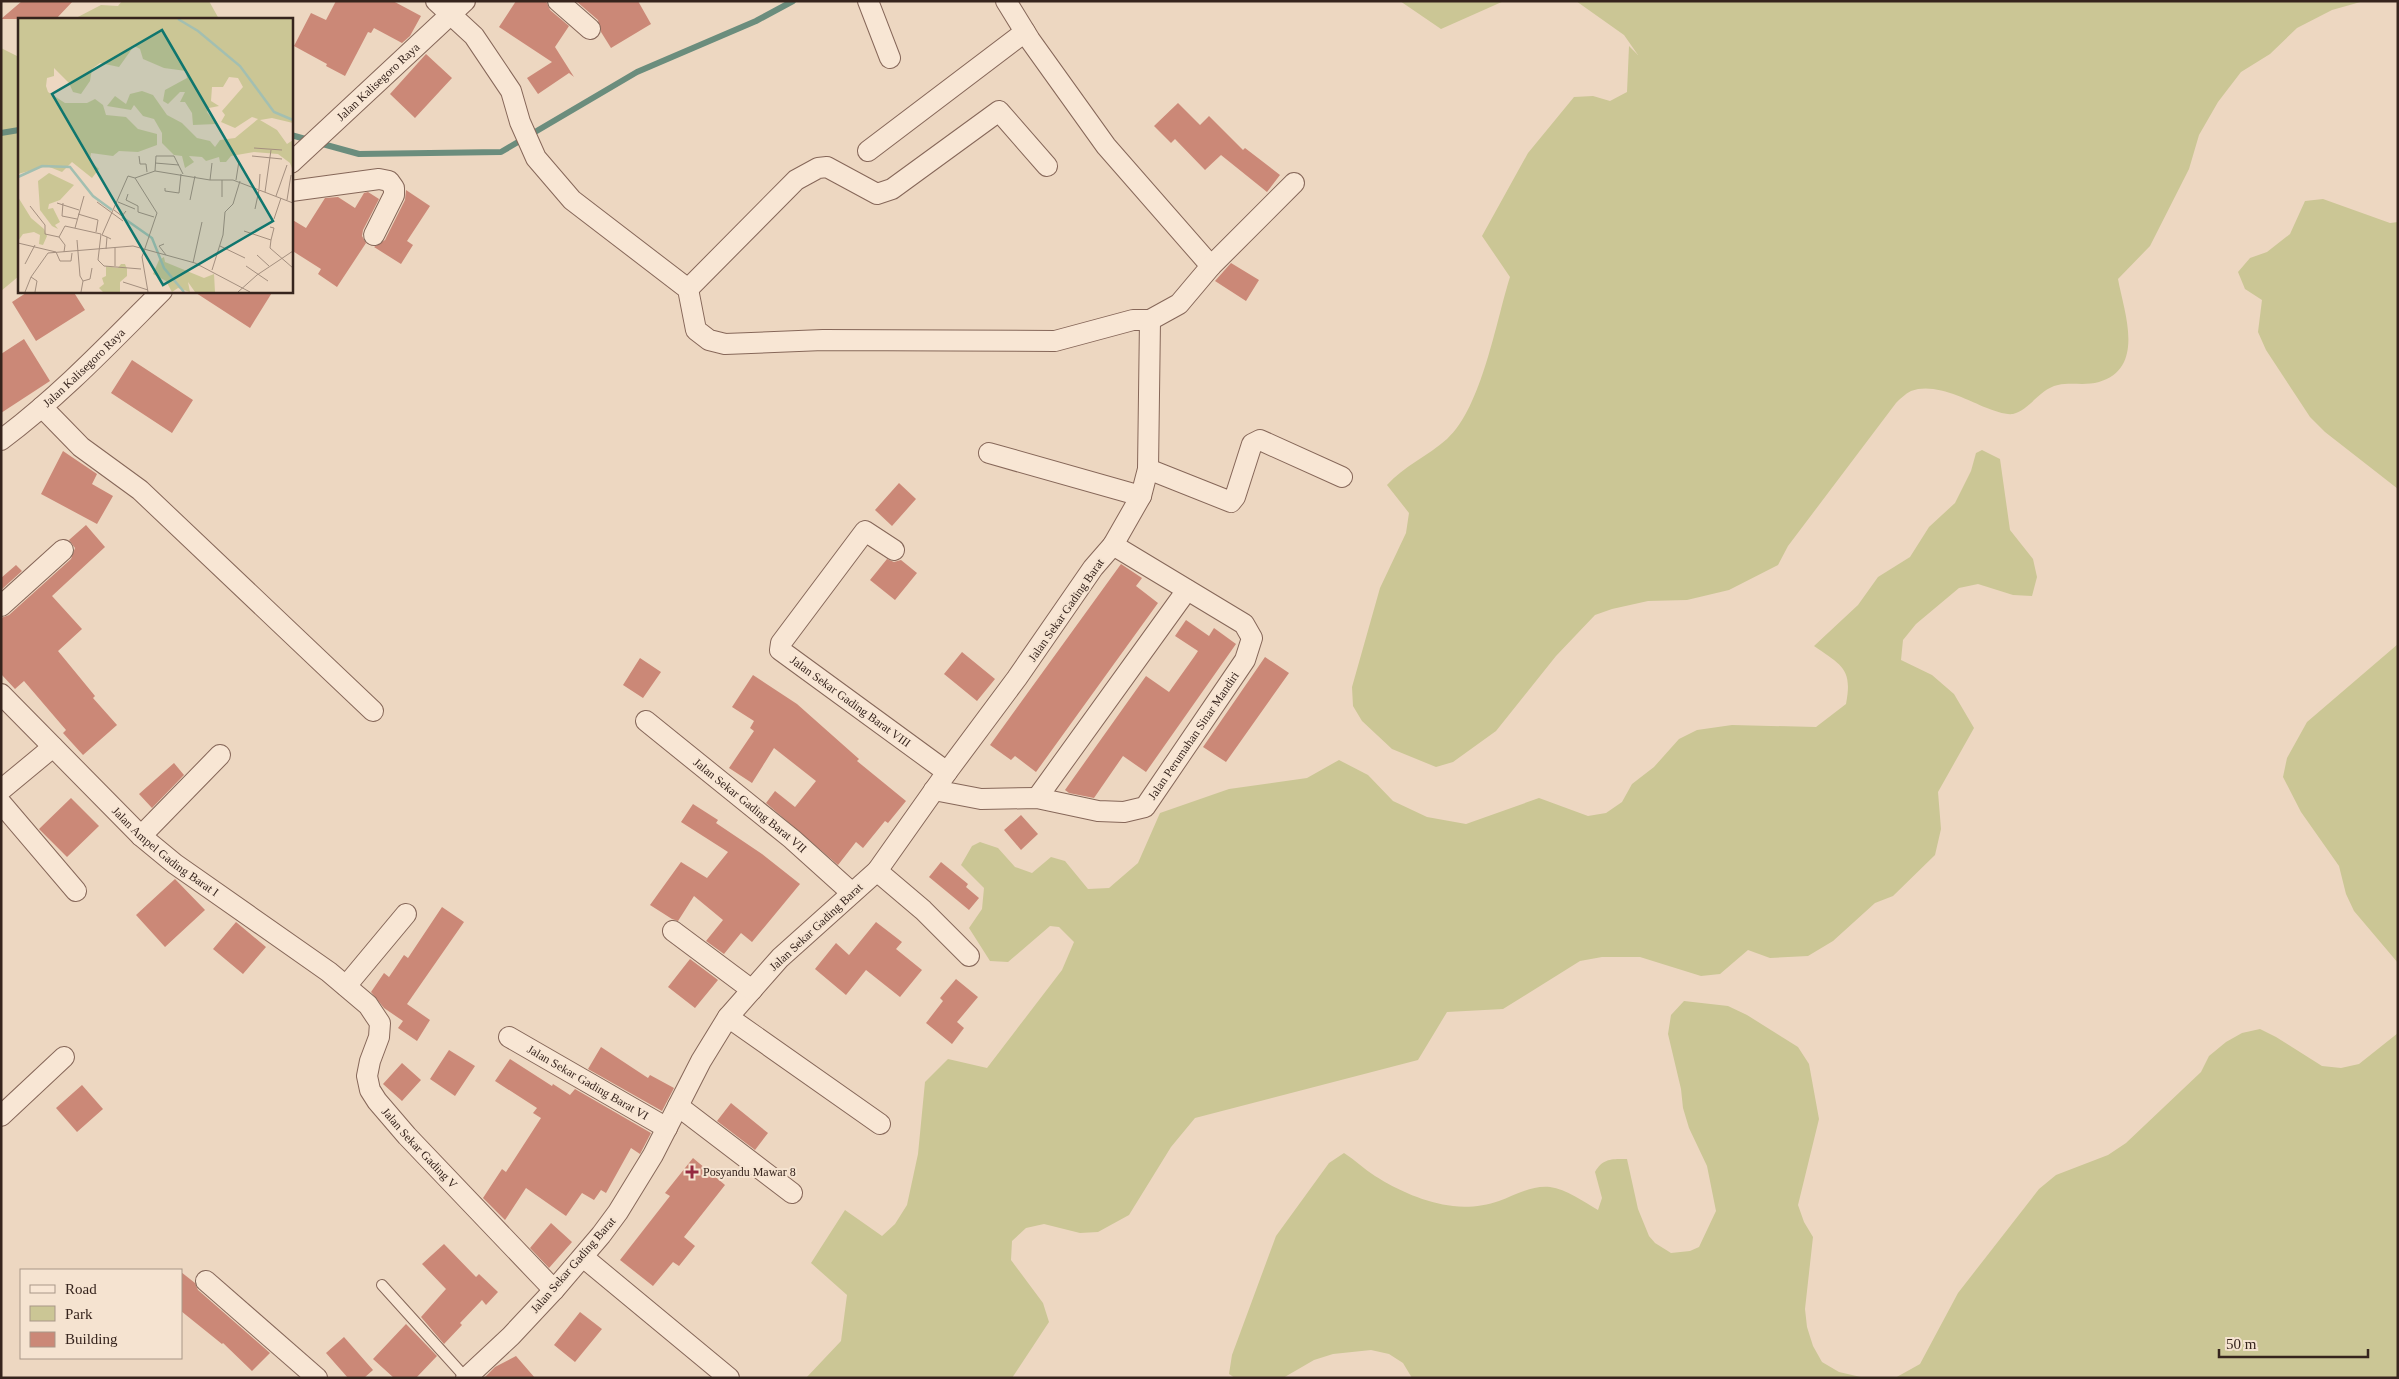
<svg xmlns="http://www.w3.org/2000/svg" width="2399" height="1379" font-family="'Times New Roman',serif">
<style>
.green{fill:#cbc695}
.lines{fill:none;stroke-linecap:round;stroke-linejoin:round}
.stream{stroke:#6b8d7d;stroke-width:6}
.building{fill:#cb8877}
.lane-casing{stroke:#866759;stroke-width:12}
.street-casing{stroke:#866759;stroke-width:22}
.lane{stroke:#f8e6d4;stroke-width:10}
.street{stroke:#f8e6d4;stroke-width:20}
.poi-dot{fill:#952940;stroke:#f5e3d0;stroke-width:2}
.labels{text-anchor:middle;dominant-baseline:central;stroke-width:4;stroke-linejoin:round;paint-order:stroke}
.street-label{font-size:12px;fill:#36241d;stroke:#f5e3d0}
.poi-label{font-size:12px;fill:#36241d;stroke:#f5e3d0;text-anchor:start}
.inset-river{fill:none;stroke:#a3bfb1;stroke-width:2.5}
.inset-road{fill:none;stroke:#a48f7f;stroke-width:1}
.view{fill:#0f766e;fill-opacity:0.15;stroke:#0f766e;stroke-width:2.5}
.inset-edge{fill:none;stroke:#36241d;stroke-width:2.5}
</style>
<rect width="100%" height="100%" fill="#edd7c1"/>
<path class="green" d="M122,1H209L219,19H74L101,5L118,6Z
M1400,1H1504L1441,29Z
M1576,1H2364L2332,10L2297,28L2270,54L2241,72L2218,102L2199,135L2189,169L2150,246L2118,279C2124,312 2146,368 2099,382C2085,386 2071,382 2058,385C2039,389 2031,409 2013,414C2006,415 1994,411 1987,408C1965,399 1934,382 1911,391C1905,394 1900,399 1896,403L1788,546L1778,565L1729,590L1687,600L1648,601L1612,609L1595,615L1556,656L1496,731L1453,762L1436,767L1392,749L1362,721L1353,706L1352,687L1380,588L1406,533L1409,513L1387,485C1404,466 1428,456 1447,439C1482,407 1496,321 1510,277L1482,236L1528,153L1574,97L1593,96L1610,101L1627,92L1629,46L1638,55L1624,35Z
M1,48L19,57V276L1,291Z
M2323,199L2390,223L2398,222V489L2325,432L2310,417L2266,350L2258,332L2262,300L2245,289L2238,272L2250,258L2267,252L2290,234L2305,201Z
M1982,450L2000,459L2010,530L2033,559L2037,577L2032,596L2013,595L1978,584L1959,588L1916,624L1903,640L1901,660L1932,675L1954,694L1974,728L1938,792L1941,829L1935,855L1893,896L1875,903L1833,941L1808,956L1770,958L1748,950L1720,974L1701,976L1640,957H1602L1580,961L1503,1009L1447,1012L1418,1060L1195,1118L1171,1147L1129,1215L1098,1232L1080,1233L1044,1224L1026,1228L1012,1241L1011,1260L1043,1303L1049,1322L1012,1378H806L841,1341L847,1295L811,1263L845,1210L882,1236L895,1224L907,1205L918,1154L925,1082L948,1059L987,1068L1062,970L1074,942L1059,927L1050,926L1008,962L990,961L969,928L982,909L984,888L961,865L972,846L980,842L998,848L1015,867L1032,873L1051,857L1065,861L1088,889L1109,888L1138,863L1160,813L1229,789L1307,778L1339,760L1368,775L1393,801L1427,817L1466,824L1539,798L1588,816L1606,813L1622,802L1632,784L1654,767L1679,739L1697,730L1732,725L1816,727L1846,704C1853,668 1841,665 1814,646L1858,605L1878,577L1910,557L1929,527L1955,503L1971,471L1976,453Z
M2398,644V963L2354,911L2346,894L2339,866L2301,812L2283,777L2287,758L2307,722Z
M1684,1001L1728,1006L1747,1015L1798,1047L1809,1064L1819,1119L1798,1205L1804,1222L1813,1237L1805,1309L1807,1327L1813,1346L1822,1362L1839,1372L1865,1378H1412L1403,1363L1389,1354L1371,1350L1333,1354L1314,1360L1283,1378H1235L1229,1374L1232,1355L1276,1236L1329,1163L1344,1153C1355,1160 1364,1169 1375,1176C1397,1190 1426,1203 1453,1206C1467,1208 1485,1206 1499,1201C1515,1195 1532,1185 1550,1187C1566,1189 1584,1202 1598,1210L1602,1198L1595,1172C1603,1158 1612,1159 1627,1159L1638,1209L1649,1236L1655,1243L1671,1253L1690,1251L1699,1247L1716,1211L1707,1166L1689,1128L1683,1108L1681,1089L1668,1034L1671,1015Z
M2260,1029L2276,1037L2322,1066L2341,1068L2359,1064L2398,1033V1378H1895L1920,1364L1958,1293L2039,1189L2056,1175L2108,1155L2126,1143L2201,1072L2209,1056L2226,1042L2242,1033Z"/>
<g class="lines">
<path class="stream" d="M1,133L19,130
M291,135L309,140
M319,143L359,154L501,152L637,72L756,21L793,1"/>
</g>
<path class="building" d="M22,1H73L56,19H1Z
M336,1H393L421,16L410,36L402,43L374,28L371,33L368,32L345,76L326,66L327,64L294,46L311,13L326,20Z
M516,1H546L550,10L569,26L555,47L574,77L569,73L538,94L527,78L552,62L499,27Z
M576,1H638L651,24L611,48L601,32L598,20Z
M426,54L452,78L415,118L390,94Z
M1178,103L1200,125L1209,116L1243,150L1245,148L1280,175L1267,192L1221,155L1205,170L1175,139L1171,143L1154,126Z
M406,190L430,206L407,241L413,245L401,264L374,247L385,240L405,200Z
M368,192L379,199L363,230L362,236L366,243L337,287L318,274L321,269L291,250V219L306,228L325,198L338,197L355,208L364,193Z
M1231,263L1259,280L1246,301L1215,281Z
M29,291H73L85,310L36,341L12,302Z
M193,291H273L250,328Z
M24,339L50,381L1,413V354Z
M132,360L193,400L172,433L111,393Z
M63,451L97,474L92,484L113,496L97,524L41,494Z
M899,483L916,499L892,526L875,510Z
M86,525L105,547L52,596L82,629L58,651L95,696L93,698L117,725L83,755L63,733L66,730L24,681L15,689L1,674V618L9,615L71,559L75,548L69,540Z
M887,559L894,562L901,560L917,573L895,600L870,580Z
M1121,564L1142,578L1136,586L1158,603L1036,772L1015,756L1011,760L990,745Z
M16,565L22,571L1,590V578Z
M1186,620L1209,636L1214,628L1236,644L1146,772L1123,756L1094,798L1069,793L1065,790L1146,676L1169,692L1194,657L1198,651L1175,636Z
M962,652L995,679L977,701L944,674Z
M1265,657L1289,673L1226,762L1203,747Z
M640,658L661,672L643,698L623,685Z
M753,675L797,704L859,759L857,761L906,801L888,823L885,821L863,848L856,842L838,865L766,803L775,791L795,807L816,781L774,748L752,783L729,768L754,731L750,728L754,721L732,707Z
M174,763L184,775L152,808L139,794Z
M71,798L99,826L67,857L39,829Z
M693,804L718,820L716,823L762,854L800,884L752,942L741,933L724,954L706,941L723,920L694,896L678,921L672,919L650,905L681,862L707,878L728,852L681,822Z
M1021,815L1038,834L1021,850L1004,830Z
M941,862L968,884L966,887L979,898L969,910L929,877Z
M175,879L205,910L165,947L136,915Z
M442,907L464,922L407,1004L430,1020L417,1041L398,1028L403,1021L384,1008L371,992L384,973L389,977L404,955L408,958Z
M236,922L266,947L243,974L213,949Z
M876,922L902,942L896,949L922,970L900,997L866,970L846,995L815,969L836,943L849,955Z
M690,959L718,980L695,1008L668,987Z
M956,979L978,997L957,1022L964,1028L952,1044L926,1023L943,1001L940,998Z
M601,1047L648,1078L650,1075L674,1088L662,1111L588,1069Z
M449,1050L475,1066L455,1096L430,1079Z
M510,1059L552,1086L553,1084L570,1095L575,1089L651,1133L640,1154L631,1148L606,1193L601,1190L594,1200L582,1193L566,1216L526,1188L505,1220L483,1198L502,1169L506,1172L541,1118L533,1113L537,1108L495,1081Z
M402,1063L421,1080L402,1101L383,1084Z
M82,1085L103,1109L77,1132L56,1108Z
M731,1103L768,1133L755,1150L717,1121Z
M693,1158L725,1185L684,1237L695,1246L679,1266L673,1262L653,1286L620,1260L670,1196L665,1193Z
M551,1223L572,1242L549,1268L530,1248Z
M444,1244L476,1277L479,1274L498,1292L486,1305L482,1300L460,1323L462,1325L444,1344L421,1317L446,1289L422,1264Z
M181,1272L195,1283L198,1290L270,1353L252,1371L223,1343L222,1344L181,1311Z
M580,1312L602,1329L575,1362L554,1345Z
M406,1324L437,1356L416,1378H394L373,1359Z
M344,1337L373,1370L364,1378H348L326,1353Z
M516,1356L535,1378H484L495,1367Z"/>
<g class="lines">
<g class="lane-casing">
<path id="lane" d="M382,1285L466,1378"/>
</g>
<g class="street-casing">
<g id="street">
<path d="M436,1L474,36L511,91L520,122L536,158L572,200L688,289L696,330L709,340L725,344L823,340L1055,341L1133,320H1150L1148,469L1141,496L1113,545L1093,568L1017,678L947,772L877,871L780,958L728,1017L701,1061L653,1155L618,1212L601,1235L554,1290L511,1336L466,1378"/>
<path d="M558,1L590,29"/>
<path d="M868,1L890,58"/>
<path d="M1006,1L1030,40L1106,146L1211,266L1179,304L1150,320"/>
<path d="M868,151L1025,32"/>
<path id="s1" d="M291,163L465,1"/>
<path d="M291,191L379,179L389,181L394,188V195L374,235"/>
<path d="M1211,266L1294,183"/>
<path d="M688,289L796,180L818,168L827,167L877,194L892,189L999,111L1047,166"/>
<path d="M42,407L81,447L140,490L373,711"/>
<path id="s2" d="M1,440C60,396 110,343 162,291"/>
<path d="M989,453L1141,496"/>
<path d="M1148,469L1231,502L1235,497L1252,444L1260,440L1342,477"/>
<path id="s3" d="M894,550L865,531L781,643L780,650L947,772"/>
<path d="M1,606L63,550"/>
<path id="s4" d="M1,694L141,836L175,864L329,972L368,1005L380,1023L379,1037L370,1061L367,1076L370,1090L377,1101L407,1136L554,1290"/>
<path id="s5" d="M646,721L792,839L852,893"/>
<path d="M1,790L53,747"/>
<path id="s6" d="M934,790L981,799L1037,798L1098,811L1124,812L1145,807L1245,660L1252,638L1244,624L1113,545"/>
<path d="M1037,798L1187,590"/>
<path d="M1,803L76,891"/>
<path d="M141,836L220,755"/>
<path d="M877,871L923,910L969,956"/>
<path d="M673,931L752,990"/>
<path d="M346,986L406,914"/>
<path d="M728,1017L880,1124"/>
<path id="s7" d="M509,1037L667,1128"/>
<path d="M678,1106L792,1193"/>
<path d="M1,1116L64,1057"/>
<path d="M583,1257L729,1378"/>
<path d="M206,1281L317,1378"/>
</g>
</g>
<use href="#lane" class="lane"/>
<use href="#street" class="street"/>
</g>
<path class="poi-dot" d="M689.5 1164.5h5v5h5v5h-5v5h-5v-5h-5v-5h5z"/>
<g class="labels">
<g class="street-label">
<text stroke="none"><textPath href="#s1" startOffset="119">Jalan Kalisegoro Raya</textPath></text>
<text stroke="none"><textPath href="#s2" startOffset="110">Jalan Kalisegoro Raya</textPath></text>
<text transform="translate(1066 610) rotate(-55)">Jalan Sekar Gading Barat</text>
<text stroke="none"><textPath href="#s3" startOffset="269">Jalan Sekar Gading Barat VIII</textPath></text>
<text stroke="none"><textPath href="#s6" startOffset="300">Jalan Perumahan Sinar Mandiri</textPath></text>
<text stroke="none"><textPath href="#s5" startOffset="134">Jalan Sekar Gading Barat VII</textPath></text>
<text stroke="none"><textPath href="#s4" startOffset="228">Jalan Ampel Gading Barat I</textPath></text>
<text transform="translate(816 927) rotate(-43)">Jalan Sekar Gading Barat</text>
<text stroke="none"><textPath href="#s7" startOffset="91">Jalan Sekar Gading Barat VI</textPath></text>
<text stroke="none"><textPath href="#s4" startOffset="650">Jalan Sekar Gading V</textPath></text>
<text transform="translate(573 1265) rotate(-49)">Jalan Sekar Gading Barat</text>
</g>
<g class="poi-label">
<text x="703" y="1172">Posyandu Mawar 8</text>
</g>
</g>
<g transform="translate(18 18)">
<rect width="275" height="275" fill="#edd7c1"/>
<path d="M0,1H275V105L254,100L242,102L259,112L269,126L275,122V153L272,145L260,136L236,134L213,138L208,144H202L201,139L188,143L184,139L171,138L176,144L167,150L164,138L156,137L144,125V115L136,101L125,98L116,87L113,92L89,88L97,78L108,86L112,76L124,73L135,77L149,97L164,105L179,120L192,123L197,129L202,122L217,120L240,101L234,99L217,110L203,104L207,97L204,93L225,69L220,60L211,59L205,69H194L193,83L201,88L191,90L189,94L198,106L175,107L174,95L167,84H162L167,74H162L150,86L145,83L147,72L169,60L168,53L146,50L125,41L122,31L116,28L101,49L82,45L74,51L72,63L63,76L55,74L51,65L36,50V58L29,60L28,68L30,74L47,85H69L77,81L85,87L88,97L108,99L120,111L139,116V127L120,134L101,133L95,138L73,135L72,143L81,151L74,160L54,144L44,154L29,148L0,156ZM31,155L56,167L42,182L31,186L30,191L35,190L42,204L37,207L40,211L34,208L22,192L20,163ZM0,179L13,200L26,211L29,218L25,227L21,226L22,217L16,214L5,216L0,223ZM146,239L147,244L186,260L196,256L197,274H177L170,264L172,274L160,270L154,274L148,263L135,256L141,242ZM103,246H107L109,251V258L102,264V274H85L81,270L86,266L84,260L88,258V248L100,250Z" fill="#cbc695"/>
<path class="inset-river" d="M160,1L180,13L222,48L256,94L275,102M0,159L24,148L52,149L75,178L94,192M104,199L134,220L146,250L166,274"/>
<path class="inset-road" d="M236,130L264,132M121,138L122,146H128L129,154M234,138L264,141M137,145L161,147M137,153L138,138H156L165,156M192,162L194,145M204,162V179M218,162L221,143M147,170V173L161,175L163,156M241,171L242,156M247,174L253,132M110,176L108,182L120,188V194L136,199M258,178L269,147M172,182L177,158M269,182L273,157M79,184L105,203M100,184L117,191M39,185L61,192M45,185L44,198L59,201M12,188L27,207V216L41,219M237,191L241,172M96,192L104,198L108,193M207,194L215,186L222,163M60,196L80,202L78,214M256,201L263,180M252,209L256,210L253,222M57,210L66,178M226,213L253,222L252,230L275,250M89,219L84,217L110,158L117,160M59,222L62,258L65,263L63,274M0,225L38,234L42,243H53L54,235M146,226L141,228L148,237M202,228L227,240M97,230V248M88,231L89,219L93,221M46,234L47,227L41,219L47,208L83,216L80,242L86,248L123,251M239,237L251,248M175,245L184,204M7,246L17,227M228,248L250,263M194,252L205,217L207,194M13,259L19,263L17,274M65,263L72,261L74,250M105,264L130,272M7,274L13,259L30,235L115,228L177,245L232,274M130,274L124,239L139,195L117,160L137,153L192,162H215L275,185M220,274L239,257L275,233"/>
<path class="view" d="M144,12L255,203L145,267L34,76Z"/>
<rect width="275" height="275" class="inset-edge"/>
</g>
<rect width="2399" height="1379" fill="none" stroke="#36241d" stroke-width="5"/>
<rect x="20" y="1269" width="162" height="90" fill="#f5e3d0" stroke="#a99788"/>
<rect x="30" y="1285" width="25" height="8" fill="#f8e6d4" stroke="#a99788"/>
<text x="65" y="1294" font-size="15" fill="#36241d">Road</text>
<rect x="30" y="1306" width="25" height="15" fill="#cbc695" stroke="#a99788"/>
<text x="65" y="1319" font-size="15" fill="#36241d">Park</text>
<rect x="30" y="1332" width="25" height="15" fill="#cb8877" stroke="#a99788"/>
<text x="65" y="1344" font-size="15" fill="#36241d">Building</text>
<path d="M2219 1349v8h149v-8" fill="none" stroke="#36241d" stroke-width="2.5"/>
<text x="2226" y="1349" font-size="15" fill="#36241d" stroke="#f5e3d0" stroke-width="4" paint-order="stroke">50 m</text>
</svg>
